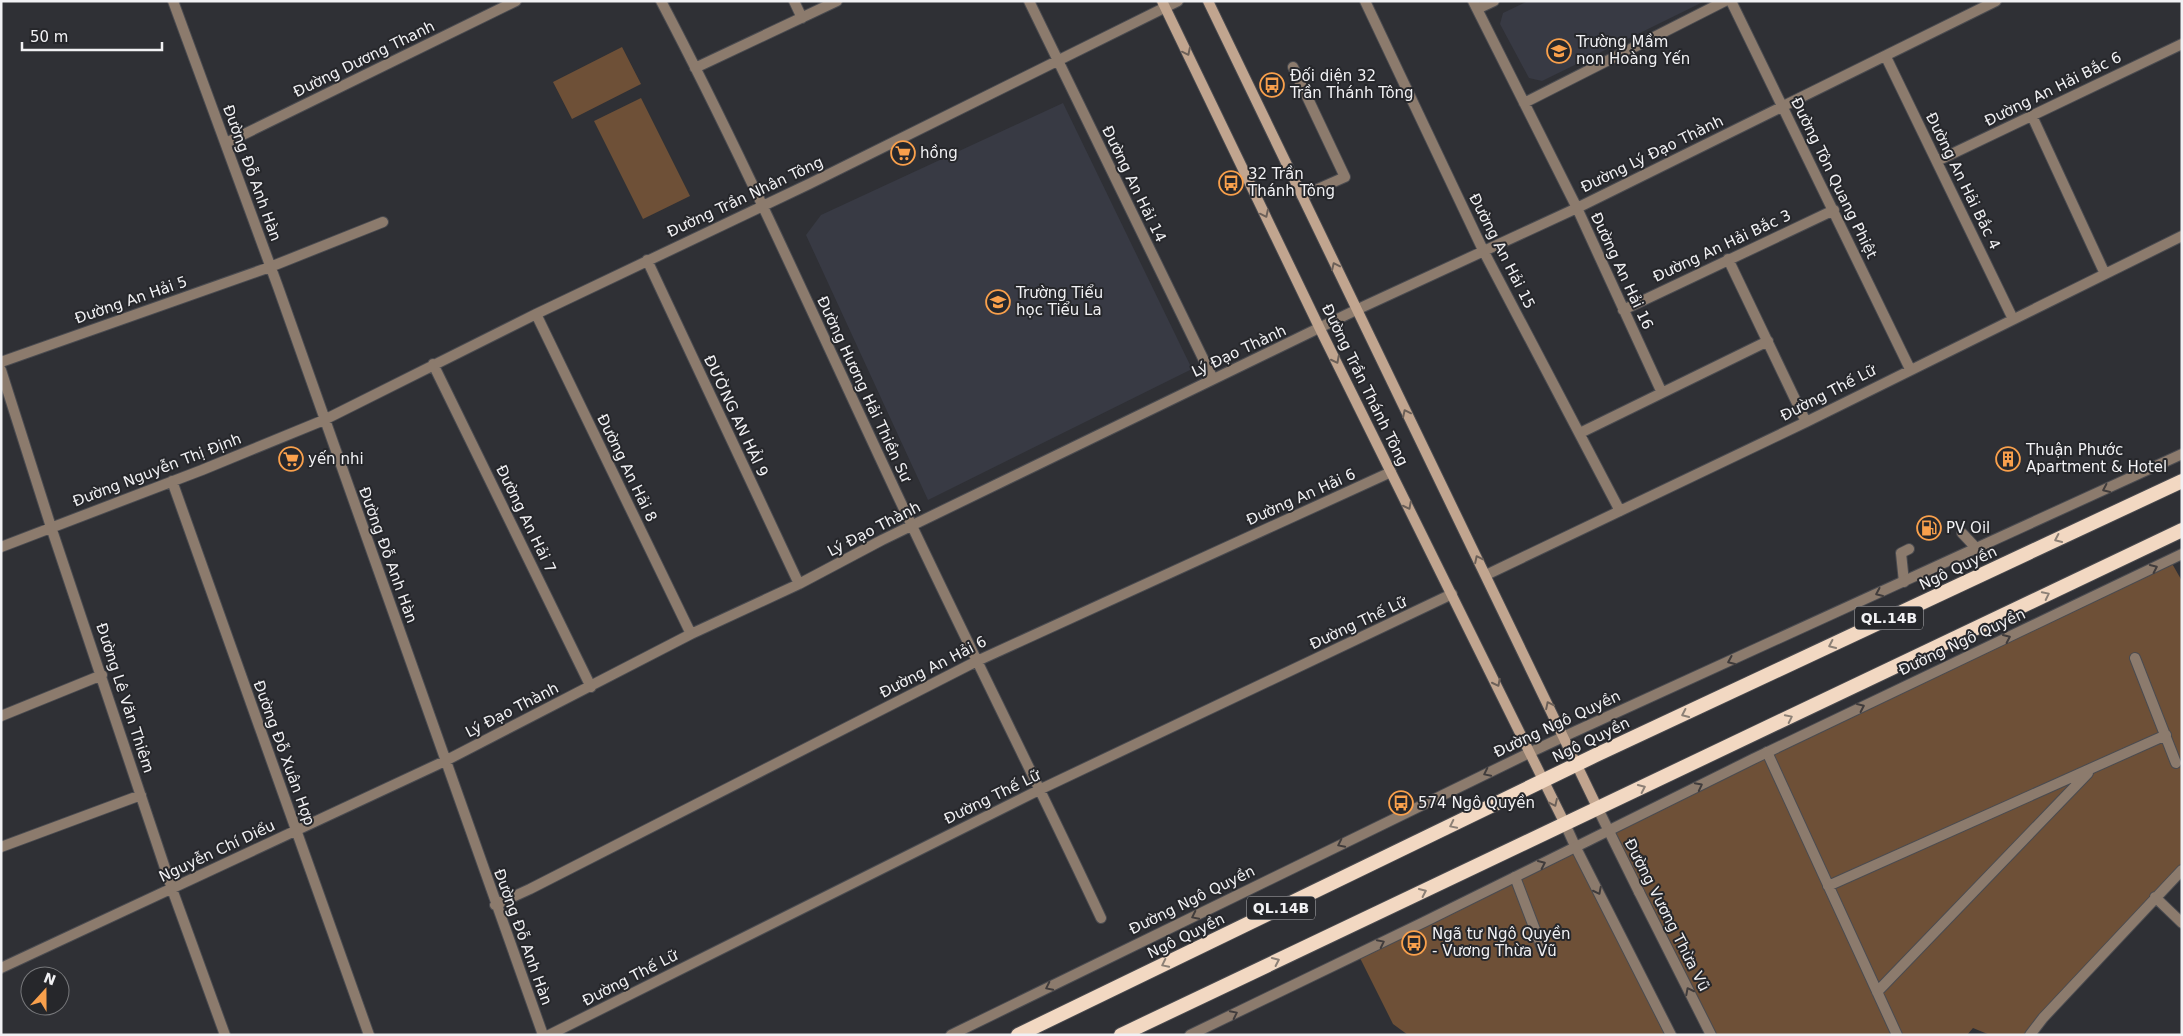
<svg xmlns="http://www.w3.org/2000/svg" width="2183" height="1036" font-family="'DejaVu Sans',sans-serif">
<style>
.built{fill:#383a44}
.green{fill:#6e5037}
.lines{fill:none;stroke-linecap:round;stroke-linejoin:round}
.service-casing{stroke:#4a4b50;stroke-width:12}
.minor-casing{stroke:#4a4b50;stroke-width:12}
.tertiary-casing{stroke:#4a4b50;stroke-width:12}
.secondary-casing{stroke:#4a4b50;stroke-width:12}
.trunk-casing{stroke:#4a4b50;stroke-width:16}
.service{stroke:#8c7b6d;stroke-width:10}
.minor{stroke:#8c7b6d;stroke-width:10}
.tertiary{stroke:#8c7b6d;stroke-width:10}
.secondary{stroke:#c1a58f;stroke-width:10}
.trunk{stroke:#f2d8c2;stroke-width:14}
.oneway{stroke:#6c6058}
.oneway2{stroke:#403c3c}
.oneway3{stroke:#8c8076}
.labels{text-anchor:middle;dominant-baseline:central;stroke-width:4;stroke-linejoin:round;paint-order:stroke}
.shield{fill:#26272b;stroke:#b4b4b8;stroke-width:1}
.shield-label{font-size:14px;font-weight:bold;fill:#f1f1f4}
.poi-label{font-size:15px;fill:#f1f1f4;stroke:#26272b;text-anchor:start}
.street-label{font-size:15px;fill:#f1f1f4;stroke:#26272b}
</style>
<rect width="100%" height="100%" fill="#2f3035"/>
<path class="built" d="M1528,1H1705L1542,81L1529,78L1500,24L1503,13Z
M1063,103L1192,369L928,500L806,235L821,215Z"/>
<path class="green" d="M622,47L641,84L572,119L553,82Z
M641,98L690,196L643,219L594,121Z
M2170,560L2182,581V875L2032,1035H1990L1973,1028L1967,1035H1711L1608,831Z
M1576,848L1670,1035H1408L1393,1024L1358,954Z"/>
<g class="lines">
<g class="service-casing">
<path id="service" d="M1293,67L1345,177L1302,196
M1962,533L1977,549
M1904,582L1901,553L1909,549
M1515,877L1542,948"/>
</g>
<g class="minor-casing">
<path id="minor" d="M173,1L278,287L543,1035
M661,1C745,161 818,326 895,490C962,633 1034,775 1101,918
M794,1L802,18
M1029,1L1213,379
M1365,1L1483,250L1620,511
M1473,1L1577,208L1662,393
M1731,1L1910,369
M1477,9L1494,1
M1886,57L2013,319
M695,68L837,1
M1524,103L1725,1
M2032,116L2105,274
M226,143L516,1
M1937,161L2182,44
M1728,259L1806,422
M647,260L799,584
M1623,310L1834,210
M536,314L691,634
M1,362L270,267L383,222
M433,364L591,687
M1,370L51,527L172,889L225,1035
M1580,433L1768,341
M172,481L369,1035
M1,547L202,470L324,420L536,314L809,184L1178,1
M1486,575L1806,422L2182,236
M2135,658L2176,763
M1,716L102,675
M1531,752L1565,736
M1767,752L1897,1035
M1598,809L1639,892
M1565,824L1576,848
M1,847L141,795
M1828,886L2166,735
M2155,897L2182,923
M495,905L530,889L977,661L1391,472
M1,968L445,761L691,634L799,584L882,540L1356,310L1577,208L1996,1
M1877,992L2088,773
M549,1035L1041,789L1452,594
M2030,1035L2043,1018L2182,870"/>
</g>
<g class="tertiary-casing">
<path id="tertiary" d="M1565,736L2182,454
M1576,848L1671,1035
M1639,892L1711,1035
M951,1035L1531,752
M1190,1035L1424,922L1753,759L2182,554"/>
</g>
<g class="secondary-casing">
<path id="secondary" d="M1162,1L1320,329L1565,824
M1208,1L1598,809"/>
</g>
<g class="trunk-casing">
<path id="trunk" d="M1018,1035L1596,755L2182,481
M1121,1035L2182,530"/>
</g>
<use href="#service" class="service"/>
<use href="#minor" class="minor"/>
<use href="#tertiary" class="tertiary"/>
<use href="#secondary" class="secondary"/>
<use href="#trunk" class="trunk"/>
</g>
<defs><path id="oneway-chevron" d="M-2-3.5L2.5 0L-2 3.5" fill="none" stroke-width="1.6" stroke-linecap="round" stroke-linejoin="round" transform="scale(1.25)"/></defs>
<g class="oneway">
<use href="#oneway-chevron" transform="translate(1187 52) rotate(64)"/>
<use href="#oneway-chevron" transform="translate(1265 214) rotate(64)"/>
<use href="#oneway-chevron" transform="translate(1335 266) rotate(-115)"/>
<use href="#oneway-chevron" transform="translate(1336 360) rotate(63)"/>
<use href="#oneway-chevron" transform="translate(1406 413) rotate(-116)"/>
<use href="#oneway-chevron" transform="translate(1408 506) rotate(63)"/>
<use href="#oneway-chevron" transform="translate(1478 559) rotate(-116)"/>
<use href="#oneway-chevron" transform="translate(1497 683) rotate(63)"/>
<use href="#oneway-chevron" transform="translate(1549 705) rotate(-116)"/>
<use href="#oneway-chevron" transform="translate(1554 803) rotate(65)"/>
</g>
<g class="oneway2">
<use href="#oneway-chevron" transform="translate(2106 489) rotate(155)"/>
<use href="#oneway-chevron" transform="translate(2154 568) rotate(-25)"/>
<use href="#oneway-chevron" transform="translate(1879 593) rotate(156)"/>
<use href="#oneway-chevron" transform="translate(2007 638) rotate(-25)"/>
<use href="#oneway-chevron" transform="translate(1731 661) rotate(156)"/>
<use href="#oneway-chevron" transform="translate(1861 707) rotate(-25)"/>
<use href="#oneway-chevron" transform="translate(1487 773) rotate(154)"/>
<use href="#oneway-chevron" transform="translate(1699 786) rotate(-27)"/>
<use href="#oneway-chevron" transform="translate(1341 844) rotate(154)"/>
<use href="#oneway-chevron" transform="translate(1542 864) rotate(-25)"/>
<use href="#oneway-chevron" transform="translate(1598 891) rotate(63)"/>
<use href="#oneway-chevron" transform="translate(1195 916) rotate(154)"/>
<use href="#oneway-chevron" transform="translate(1381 943) rotate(-26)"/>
<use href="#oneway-chevron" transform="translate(1049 987) rotate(154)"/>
<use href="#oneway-chevron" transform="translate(1689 991) rotate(-117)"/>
<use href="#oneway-chevron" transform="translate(1234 1014) rotate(-26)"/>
</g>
<g class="oneway3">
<use href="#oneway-chevron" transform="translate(2058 539) rotate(155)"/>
<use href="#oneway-chevron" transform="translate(2046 595) rotate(-26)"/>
<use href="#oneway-chevron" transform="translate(1832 645) rotate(155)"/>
<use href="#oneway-chevron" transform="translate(1685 714) rotate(155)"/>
<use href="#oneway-chevron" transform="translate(1789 718) rotate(-26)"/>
<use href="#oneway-chevron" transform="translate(1642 788) rotate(-25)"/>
<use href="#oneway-chevron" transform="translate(1453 825) rotate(154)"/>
<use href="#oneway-chevron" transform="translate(1423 892) rotate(-25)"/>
<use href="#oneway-chevron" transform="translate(1276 961) rotate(-25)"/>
<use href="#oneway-chevron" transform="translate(1165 964) rotate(154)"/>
</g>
<defs>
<g id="school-ring" transform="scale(1.25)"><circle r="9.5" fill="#26272b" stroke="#f9a04c" stroke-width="1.5"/><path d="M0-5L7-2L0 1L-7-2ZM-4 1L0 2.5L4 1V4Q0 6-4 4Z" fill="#f9a04c"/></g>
<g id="bus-ring" transform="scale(1.25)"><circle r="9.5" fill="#26272b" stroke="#f9a04c" stroke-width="1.5"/><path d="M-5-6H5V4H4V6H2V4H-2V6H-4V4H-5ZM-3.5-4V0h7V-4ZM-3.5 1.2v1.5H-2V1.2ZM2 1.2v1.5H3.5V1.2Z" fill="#f9a04c"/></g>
<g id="supermarket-ring" transform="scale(1.25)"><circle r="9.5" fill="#26272b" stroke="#f9a04c" stroke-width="1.5"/><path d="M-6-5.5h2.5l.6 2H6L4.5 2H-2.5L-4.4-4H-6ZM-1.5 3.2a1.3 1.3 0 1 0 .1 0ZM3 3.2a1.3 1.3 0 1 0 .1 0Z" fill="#f9a04c"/></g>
<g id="building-ring" transform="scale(1.25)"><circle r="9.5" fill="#26272b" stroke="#f9a04c" stroke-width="1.5"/><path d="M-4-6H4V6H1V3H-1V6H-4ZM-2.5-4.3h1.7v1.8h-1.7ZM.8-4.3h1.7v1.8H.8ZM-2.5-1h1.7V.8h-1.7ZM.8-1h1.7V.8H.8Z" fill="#f9a04c"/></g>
<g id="fuel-ring" transform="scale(1.25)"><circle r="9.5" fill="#26272b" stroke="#f9a04c" stroke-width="1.5"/><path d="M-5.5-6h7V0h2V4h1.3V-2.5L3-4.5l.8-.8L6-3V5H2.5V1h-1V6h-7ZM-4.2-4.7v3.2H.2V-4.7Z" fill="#f9a04c"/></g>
</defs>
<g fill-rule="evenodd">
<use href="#school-ring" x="1559" y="51"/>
<use href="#bus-ring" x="1272" y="85"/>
<use href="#supermarket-ring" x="903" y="153"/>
<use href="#bus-ring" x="1231" y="183"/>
<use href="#school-ring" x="998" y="302"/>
<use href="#supermarket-ring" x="291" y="459"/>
<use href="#building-ring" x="2008" y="459"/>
<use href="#fuel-ring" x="1929" y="528"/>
<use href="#bus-ring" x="1401" y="803"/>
<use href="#bus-ring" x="1414" y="943"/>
</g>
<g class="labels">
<g class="shield">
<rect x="1855" y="606.5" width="68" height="23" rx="4"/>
<rect x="1247" y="896.5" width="68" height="23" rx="4"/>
</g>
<g class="shield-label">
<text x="1889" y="618">QL.14B</text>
<text x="1281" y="908">QL.14B</text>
</g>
<g class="poi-label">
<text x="1576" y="42">Trường Mầm<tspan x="1576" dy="17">non Hoàng Yến</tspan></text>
<text x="1290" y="76">Đối diện 32<tspan x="1290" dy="17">Trần Thánh Tông</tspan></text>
<text x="920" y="153">hồng</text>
<text x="1248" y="174">32 Trần<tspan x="1248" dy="17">Thánh Tông</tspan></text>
<text x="1016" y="293">Trường Tiểu<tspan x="1016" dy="17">học Tiểu La</tspan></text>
<text x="2026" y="450">Thuận Phước<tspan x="2026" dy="17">Apartment &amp; Hotel</tspan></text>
<text x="308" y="459">yến nhi</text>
<text x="1946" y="528">PV Oil</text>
<text x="1418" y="803">574 Ngô Quyền</text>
<text x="1432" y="934">Ngã tư Ngô Quyền<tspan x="1432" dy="17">- Vương Thừa Vũ</tspan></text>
</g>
<g class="street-label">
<text transform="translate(364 59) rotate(-26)">Đường Dương Thanh</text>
<text transform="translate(2053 89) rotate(-26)">Đường An Hải Bắc 6</text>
<text transform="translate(1652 154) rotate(-26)">Đường Lý Đạo Thành</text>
<text transform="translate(252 173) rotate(70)">Đường Đỗ Anh Hàn</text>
<text transform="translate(1834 178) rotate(64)">Đường Tôn Quang Phiệt</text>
<text transform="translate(1963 181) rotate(64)">Đường An Hải Bắc 4</text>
<text transform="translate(1134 184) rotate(64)">Đường An Hải 14</text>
<text transform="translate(745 197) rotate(-25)">Đường Trần Nhân Tông</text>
<text transform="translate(1722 246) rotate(-25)">Đường An Hải Bắc 3</text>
<text transform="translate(1502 251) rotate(63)">Đường An Hải 15</text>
<text transform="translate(1622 271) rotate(65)">Đường An Hải 16</text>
<text transform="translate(131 300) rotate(-19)">Đường An Hải 5</text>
<text transform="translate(1239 351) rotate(-25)">Lý Đạo Thành</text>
<text transform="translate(1365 385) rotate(64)">Đường Trần Thánh Tông</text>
<text transform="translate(864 389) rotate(65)">Đường Hương Hải Thiền Sư</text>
<text transform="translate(1828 393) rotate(-27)">Đường Thế Lữ</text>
<text transform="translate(736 416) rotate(65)">ĐƯỜNG AN HẢl 9</text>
<text transform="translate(627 468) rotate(64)">Đường An Hải 8</text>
<text transform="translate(157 470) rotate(-21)">Đường Nguyễn Thị Định</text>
<text transform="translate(1301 497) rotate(-24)">Đường An Hải 6</text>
<text transform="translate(526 519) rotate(64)">Đường An Hải 7</text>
<text transform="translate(874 529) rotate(-27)">Lý Đạo Thành</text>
<text transform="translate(388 555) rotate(70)">Đường Đỗ Anh Hàn</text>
<text transform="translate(1958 568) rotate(-25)">Ngô Quyền</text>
<text transform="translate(1358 623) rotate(-25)">Đường Thế Lữ</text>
<text transform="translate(1962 642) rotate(-25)">Đường Ngô Quyền</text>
<text transform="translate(933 667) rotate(-27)">Đường An Hải 6</text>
<text transform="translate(125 698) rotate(72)">Đường Lê Văn Thiêm</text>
<text transform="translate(512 710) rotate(-27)">Lý Đạo Thành</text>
<text transform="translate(1557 724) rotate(-25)">Đường Ngô Quyền</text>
<text transform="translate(1591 740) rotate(-26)">Ngô Quyền</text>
<text transform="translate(284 753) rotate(70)">Đường Đỗ Xuân Hợp</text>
<text transform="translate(992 797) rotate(-26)">Đường Thế Lữ</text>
<text transform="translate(217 851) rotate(-25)">Nguyễn Chí Diểu</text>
<text transform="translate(1192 900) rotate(-26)">Đường Ngô Quyền</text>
<text transform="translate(1667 915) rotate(63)">Đường Vương Thừa Vũ</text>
<text transform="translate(1186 936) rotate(-26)">Ngô Quyền</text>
<text transform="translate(523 937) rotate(70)">Đường Đỗ Anh Hàn</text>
<text transform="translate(630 978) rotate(-27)">Đường Thế Lữ</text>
</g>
</g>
<rect width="2183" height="1036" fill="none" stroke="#f1f1f4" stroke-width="5"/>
<g transform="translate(45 991) rotate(21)"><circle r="24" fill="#26272b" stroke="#77787b"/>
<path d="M0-4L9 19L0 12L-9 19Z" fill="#f9a04c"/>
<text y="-8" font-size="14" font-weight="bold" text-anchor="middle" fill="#f1f1f4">N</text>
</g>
<path d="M22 42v8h140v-8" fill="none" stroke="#f1f1f4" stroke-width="2.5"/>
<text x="30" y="42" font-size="15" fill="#f1f1f4" stroke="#26272b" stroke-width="4" paint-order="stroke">50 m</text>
</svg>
